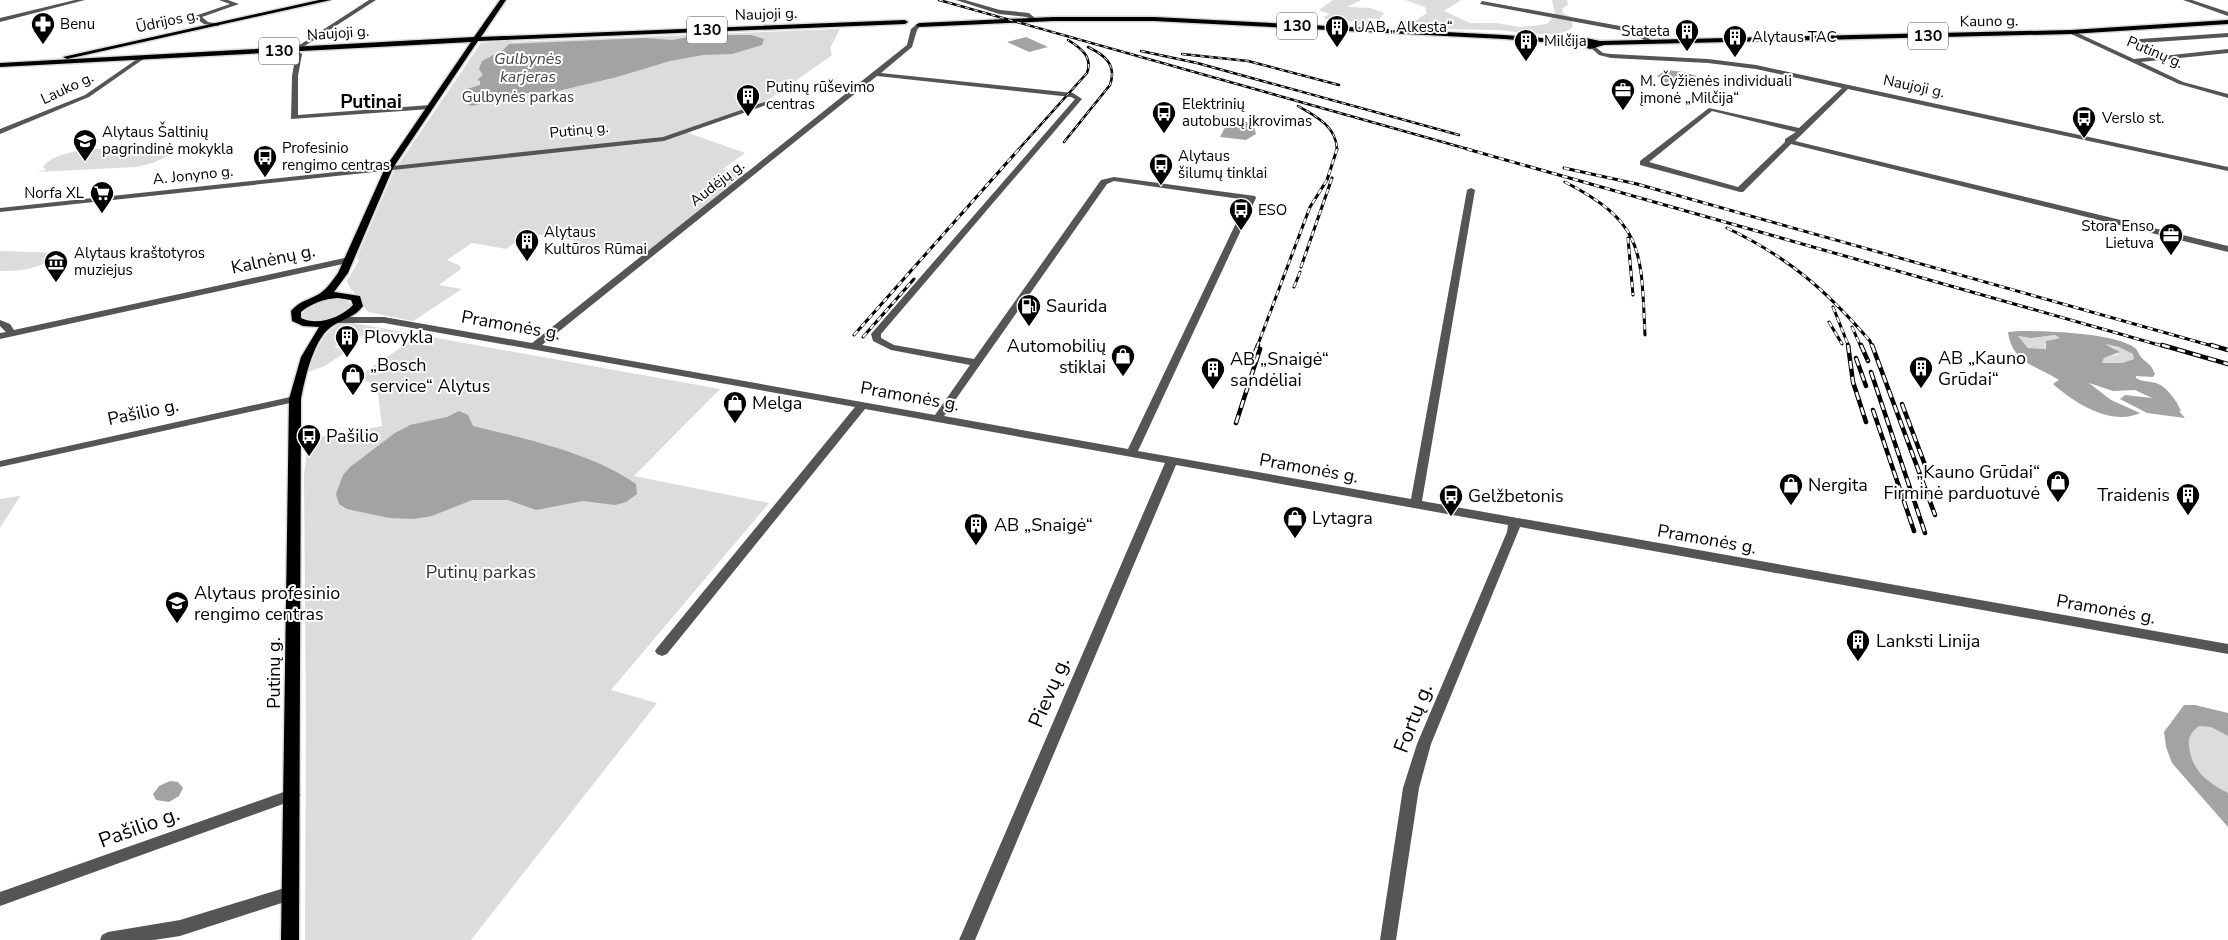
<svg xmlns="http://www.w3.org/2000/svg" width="2228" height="940" font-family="'Nunito Sans',sans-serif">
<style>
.green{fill:#dcdcdc}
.water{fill:#a3a3a3;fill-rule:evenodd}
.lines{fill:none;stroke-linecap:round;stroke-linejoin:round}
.major-casing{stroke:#dbdbdb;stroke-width:3}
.minor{fill:#555;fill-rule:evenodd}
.major{fill:#000;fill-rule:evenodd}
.rail-far2-casing{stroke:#000;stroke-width:2.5}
.rail-far1-casing{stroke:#000;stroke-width:3}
.rail-casing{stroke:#000;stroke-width:4.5}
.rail-far2{stroke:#fff;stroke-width:1;stroke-dasharray:4.5;stroke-linecap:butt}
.rail-far1{stroke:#fff;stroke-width:2;stroke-dasharray:5.5;stroke-linecap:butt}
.rail{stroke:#fff;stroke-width:2.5;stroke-dasharray:8;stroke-linecap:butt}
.labels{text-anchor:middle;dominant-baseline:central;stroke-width:4;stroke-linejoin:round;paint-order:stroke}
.far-street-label{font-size:15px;fill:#000;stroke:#fff}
.far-poi-label{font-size:15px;fill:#000;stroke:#fff;text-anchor:start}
.far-park-label{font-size:15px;fill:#333;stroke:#fff}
.shield{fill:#fff;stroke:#4c4c4c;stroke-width:1}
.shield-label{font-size:16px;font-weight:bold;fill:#000}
.far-water-label{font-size:16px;font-style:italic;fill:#444;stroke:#fff}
.street-label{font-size:18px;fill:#000;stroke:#fff}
.poi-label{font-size:18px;fill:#000;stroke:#fff;text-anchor:start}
.park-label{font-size:18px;fill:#333;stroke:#fff}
.far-district-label{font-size:19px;font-weight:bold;fill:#000;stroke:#fff}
.near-street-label{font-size:21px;fill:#000;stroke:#fff}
</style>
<rect width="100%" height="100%" fill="#fff"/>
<path class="green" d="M1333,0H1361L1347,7L1370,8L1384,13L1379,19L1366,18L1373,22L1368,25H1352L1361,21L1333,22L1323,17L1330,14L1319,10Z
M1405,0H1461L1444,11L1470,23H1496L1521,27L1547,24L1555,14L1552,0H1567L1568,5L1562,9L1564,14L1571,17L1573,27C1559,41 1513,30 1494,30C1462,29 1431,31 1399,24L1401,21H1415L1427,13L1425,7Z
M840,29L830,48L832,55L770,99L683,131L745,153L723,169L749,173L644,256L572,245L578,241L529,233L506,249L472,243L447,260L460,266L461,269L439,285L462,289L413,321L368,312L348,284L347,280L359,261L357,257L394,171L481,43L512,40L511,42Z
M162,147L171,150L170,155L153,163L136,167L36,172L46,170L43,167C57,144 137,148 162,147Z
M0,251L65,253C43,266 26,272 0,271Z
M328,299H345L352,305C344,319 317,325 303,318L302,314L310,305Z
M340,323H353L720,389L634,476L769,503L611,690L657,703L471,940H305L306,720L304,474L307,449L303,440L382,426L377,385L356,378L416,337L374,331L334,347L347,351L325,366L308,372C316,352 321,333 340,323Z
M2055,335L2060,338L2049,340L2045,345L2046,349L2028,348L2018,336L2031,338Z
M2105,344L2119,347L2133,354L2134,359L2122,363H2102L2104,358L2119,354L2114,348Z
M20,496L0,528V499Z
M2199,726L2211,727L2228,736V793C2207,782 2192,771 2189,746C2188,737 2192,731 2199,726Z"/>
<path class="water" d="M700,35H751L764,39L762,45L732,54L703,55L670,61L617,77L558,91L527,93L472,106L465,103L467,89L480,85V81L477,80L483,75L479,69L482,61L503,50L509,44L646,38L672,40Z
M1026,37L1048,47L1029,52L1007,42Z
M1667,70L1684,72L1700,77L1702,82C1686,92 1671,88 1657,76Z
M1229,120L1253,123L1256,134L1246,140L1220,137Z
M2020,331C2046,331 2115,333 2135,348C2138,350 2138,354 2141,357C2148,365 2150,362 2155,374L2153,377L2136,376V378C2142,382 2149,381 2156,383C2166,386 2177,401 2181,411H2179L2185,418L2147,413L2120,399L2125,395L2152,398L2135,390L2113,391L2089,383L2111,400L2140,413C2112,427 2073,402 2053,384L2059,380C2037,366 2012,363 2008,332ZM2055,335L2060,338L2046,341V349L2028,348L2018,336L2031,338ZM2105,344L2119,347L2133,354L2134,359L2122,363H2102L2104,358L2120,352Z
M459,411L468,415L473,426C525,439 592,453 636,484L637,494L626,502L615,505L583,501L536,510L508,500H472L432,516L414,519L389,518L347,509L339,504L336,494L343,475L350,467L395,433L410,425L447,417Z
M2184,705H2195L2228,713V736L2211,727L2199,726C2192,731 2188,737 2189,746C2192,771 2207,782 2228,793V827L2172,763L2166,747L2164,732Z
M170,781L178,782L183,788L179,796L169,802L156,800L153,794L159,786Z"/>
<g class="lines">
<g class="major-casing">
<path id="major" d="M319,0H331L67,59L63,57Z
M500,0H506L481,37L905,20L908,22L905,24L478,41L393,168L348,273L334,292L360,296L363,306C355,317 345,318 334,325C314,336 305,378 301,399L299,940H281L289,399L301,357L319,327L303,326L292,321L291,311C299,301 309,300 319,294C327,289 332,281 338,273L385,168L471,42L0,67V63L474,37ZM338,298L351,300L353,305C340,318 318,326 301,318V312C312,303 324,299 338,298Z
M1053,17H1154L1504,35L1578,41L1586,38L1600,41L2071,30L2228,20V24L2071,34L1604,45L1590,49L1578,45L1504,39L1154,21H1053L919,27L916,25L919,23Z"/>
</g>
<path class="minor" d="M75,0H85L0,22V18Z
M219,0H228L239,4L202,17L208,22L219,24V26L204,24L195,18V16L230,4Z
M369,0H376L303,47L298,46Z
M956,0H965L1000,10L1029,13L1036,19L1033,21L1027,17L999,14Z
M2183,0H2192L2228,12V16Z
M1482,1L1620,26L1642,34L1654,42L1649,43L1638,36L1619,30L1480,4Z
M917,24L920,26L917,30L912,47L881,73L1073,93L1082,99L881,334V338L894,345L974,359L1101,180L1114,177L1255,196L1256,198L1138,451L1411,499L1467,190L1471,188L1475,190L1422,501L2228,644V654L1520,527L1431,744L1419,788L1396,940H1380L1403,788L1417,744L1507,532L1508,525L1176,465L975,940H959L1165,463L865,409L667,654L662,656L657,654L655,651L657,648L855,407L384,323H336L331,320L336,317H384L532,343L907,45L911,29ZM877,76L1071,97L1075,99L871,334L873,341L891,350L970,365L935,415L542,345ZM1114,181L1247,200L1128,449L944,416L1107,184Z
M2071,30L2134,59L2228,49V53L2141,62L2183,82L2228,94V98L2179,84L2069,33L2068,32Z
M2228,33V37L2140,43L2137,41L2140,39Z
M1593,45L1603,53L1611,54L1708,59L1756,65L2228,167V171L1848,89L1795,141L2228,246V252L1791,144L1743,192H1740L1640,165V161L1709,108L1799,128L1842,88L1756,69L1708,63L1611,58L1599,55L1590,47ZM1712,111L1796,132L1785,139V142L1738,187L1649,162Z
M299,52L302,54L298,76V115L430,105L433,107L430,109L291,119L292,76L296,54Z
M140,57L143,59L142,60L89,97L0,134V129L85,95Z
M767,101L769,102V104L664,141L0,212V208L663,137Z
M349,257L353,260L352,262L0,339V333L6,332L0,326V320L10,324L14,330Z
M295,396L299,397L300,399L299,401L0,467V461Z
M292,789L297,791L300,795L297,799L0,906V892Z
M291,886L297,888L299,893L297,898L180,936L154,940H100L102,935L108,932L180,920Z"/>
<use href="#major" class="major"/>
<g class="rail-far2-casing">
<path id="rail-far2" d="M939,0L1471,150
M1141,51L1197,63L1459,135
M1182,54L1248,61L1339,85
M1298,106C1316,116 1337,127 1337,150
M1064,142L1110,85C1117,65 1105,55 1088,47
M1018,150L1087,73C1093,57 1081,48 1068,40"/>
</g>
<g class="rail-far1-casing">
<path id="rail-far1" d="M1467,149L2166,347
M1564,168L1637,184L2216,347
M1565,182C1645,223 1641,252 1645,335
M1727,228C1788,257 1826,290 1870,341L1872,347
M1628,238L1633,295
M1301,267L1332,178
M1294,287L1300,272
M1833,307L1849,347
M1829,322L1842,344
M1852,327L1861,347
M854,335L1019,149
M863,337L914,279
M1257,347L1310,207L1327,180L1337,149"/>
</g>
<g class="rail-casing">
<path id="rail" d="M1848,345L1853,382L1866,422
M1861,345L1868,361
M1872,345L1935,515
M2162,345L2228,364
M2211,345L2228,350
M1254,355L1258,345
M1856,358L1866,386
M1871,372L1925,533
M1902,404L1925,465
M1873,410L1914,531
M1236,423L1260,349"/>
</g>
<use href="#rail-far2" class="rail-far2"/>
<use href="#rail-far1" class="rail-far1"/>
<use href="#rail" class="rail"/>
</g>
<defs>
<g id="pharmacy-pin" transform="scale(1.25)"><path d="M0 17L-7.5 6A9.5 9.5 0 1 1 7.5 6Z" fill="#000" stroke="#fff"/><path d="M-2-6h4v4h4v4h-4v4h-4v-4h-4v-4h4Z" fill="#fff"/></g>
<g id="building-pin" transform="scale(1.25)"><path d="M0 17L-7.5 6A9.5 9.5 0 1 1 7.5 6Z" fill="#000" stroke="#fff"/><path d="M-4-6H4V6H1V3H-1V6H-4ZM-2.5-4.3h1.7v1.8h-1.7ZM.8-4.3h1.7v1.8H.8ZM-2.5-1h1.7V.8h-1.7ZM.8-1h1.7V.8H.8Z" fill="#fff"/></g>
<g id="office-pin" transform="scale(1.25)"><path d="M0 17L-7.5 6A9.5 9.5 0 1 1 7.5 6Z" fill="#000" stroke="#fff"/><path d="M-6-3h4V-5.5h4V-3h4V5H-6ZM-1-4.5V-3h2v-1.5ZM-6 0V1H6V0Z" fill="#fff"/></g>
<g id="bus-pin" transform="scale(1.25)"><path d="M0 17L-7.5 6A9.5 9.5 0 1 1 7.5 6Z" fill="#000" stroke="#fff"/><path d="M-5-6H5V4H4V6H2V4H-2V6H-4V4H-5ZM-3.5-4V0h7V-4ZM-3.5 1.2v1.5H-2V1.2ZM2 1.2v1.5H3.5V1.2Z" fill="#fff"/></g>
<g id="school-pin" transform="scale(1.25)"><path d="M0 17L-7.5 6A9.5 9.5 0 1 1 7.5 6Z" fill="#000" stroke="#fff"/><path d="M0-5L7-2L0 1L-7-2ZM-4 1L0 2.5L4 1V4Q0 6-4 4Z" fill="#fff"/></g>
<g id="supermarket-pin" transform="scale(1.25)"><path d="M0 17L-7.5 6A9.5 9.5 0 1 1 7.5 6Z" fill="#000" stroke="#fff"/><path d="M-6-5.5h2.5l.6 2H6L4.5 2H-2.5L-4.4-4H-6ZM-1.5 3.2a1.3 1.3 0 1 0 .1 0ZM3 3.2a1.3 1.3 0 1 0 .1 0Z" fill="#fff"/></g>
<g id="museum-pin" transform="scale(1.25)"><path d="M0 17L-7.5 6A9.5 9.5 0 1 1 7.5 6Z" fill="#000" stroke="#fff"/><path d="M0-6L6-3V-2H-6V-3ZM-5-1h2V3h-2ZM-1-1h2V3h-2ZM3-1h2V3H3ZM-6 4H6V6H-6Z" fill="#fff"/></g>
<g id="fuel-pin" transform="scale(1.25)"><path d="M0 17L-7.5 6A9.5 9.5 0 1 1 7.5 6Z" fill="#000" stroke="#fff"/><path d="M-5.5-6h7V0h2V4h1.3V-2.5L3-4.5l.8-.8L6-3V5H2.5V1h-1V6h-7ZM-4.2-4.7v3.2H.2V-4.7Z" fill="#fff"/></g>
<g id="shop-pin" transform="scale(1.25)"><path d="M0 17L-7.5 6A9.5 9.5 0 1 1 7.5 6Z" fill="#000" stroke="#fff"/><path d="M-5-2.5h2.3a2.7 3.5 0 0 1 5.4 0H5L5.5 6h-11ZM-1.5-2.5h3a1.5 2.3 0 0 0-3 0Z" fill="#fff"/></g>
</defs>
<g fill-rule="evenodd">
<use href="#pharmacy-pin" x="43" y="24"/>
<use href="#building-pin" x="1337" y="27"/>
<use href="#building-pin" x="1687" y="31"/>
<use href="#building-pin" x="1735" y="37"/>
<use href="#building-pin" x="1526" y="41"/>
<use href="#office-pin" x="1623" y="90"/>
<use href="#building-pin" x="748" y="96"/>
<use href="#bus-pin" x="1164" y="113"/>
<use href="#bus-pin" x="2084" y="118"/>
<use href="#school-pin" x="85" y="141"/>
<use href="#bus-pin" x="265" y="157"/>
<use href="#bus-pin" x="1161" y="165"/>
<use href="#supermarket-pin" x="102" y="193"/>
<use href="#bus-pin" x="1241" y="210"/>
<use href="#office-pin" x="2171" y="235"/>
<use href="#building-pin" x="527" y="241"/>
<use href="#museum-pin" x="56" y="262"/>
<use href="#fuel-pin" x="1029" y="306"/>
<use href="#building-pin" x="347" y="337"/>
<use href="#shop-pin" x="1123" y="356"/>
<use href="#building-pin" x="1921" y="368"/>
<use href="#building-pin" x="1213" y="369"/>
<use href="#shop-pin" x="353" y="375"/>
<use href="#shop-pin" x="735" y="403"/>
<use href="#bus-pin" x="309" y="436"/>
<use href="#shop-pin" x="2058" y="482"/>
<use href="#shop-pin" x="1791" y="485"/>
<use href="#building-pin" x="2188" y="495"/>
<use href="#bus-pin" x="1451" y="496"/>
<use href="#shop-pin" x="1295" y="518"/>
<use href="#building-pin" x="976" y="525"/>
<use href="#school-pin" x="177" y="603"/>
<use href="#building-pin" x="1858" y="641"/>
</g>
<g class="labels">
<g class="far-street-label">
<text transform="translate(766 14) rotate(-2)">Naujoji g.</text>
<text transform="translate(167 21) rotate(-12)">Ūdrijos g.</text>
<text transform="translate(1989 21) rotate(-1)">Kauno g.</text>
<text transform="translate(338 33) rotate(-4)">Naujoji g.</text>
<text transform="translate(2155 52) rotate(23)">Putinų g.</text>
<text transform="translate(1914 86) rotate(12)">Naujoji g.</text>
<text transform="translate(67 88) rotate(-25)">Lauko g.</text>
<text transform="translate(579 130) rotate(-6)">Putinų g.</text>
<text transform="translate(193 175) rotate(-6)">A. Jonyno g.</text>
<text transform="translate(717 183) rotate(-38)">Audėjų g.</text>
</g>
<g class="far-poi-label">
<text x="60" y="24">Benu</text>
<text x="1354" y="27">UAB „Alkesta“</text>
<text x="1670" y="31" text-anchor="end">Stateta</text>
<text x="1752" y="37">Alytaus TAC</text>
<text x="1544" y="41">Milčija</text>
<text x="1640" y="81">M. Čyžienės individuali<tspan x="1640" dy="17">įmonė „Milčija“</tspan></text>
<text x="766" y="87">Putinų rūševimo<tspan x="766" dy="17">centras</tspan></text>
<text x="1182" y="104">Elektrinių<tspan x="1182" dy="17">autobusų įkrovimas</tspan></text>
<text x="2102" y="118">Verslo st.</text>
<text x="102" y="132">Alytaus Šaltinių<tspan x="102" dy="17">pagrindinė mokykla</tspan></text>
<text x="282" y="148">Profesinio<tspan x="282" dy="17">rengimo centras</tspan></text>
<text x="1178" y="156">Alytaus<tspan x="1178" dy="17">šilumų tinklai</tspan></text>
<text x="84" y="193" text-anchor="end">Norfa XL</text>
<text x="1258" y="210">ESO</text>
<text x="2154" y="226" text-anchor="end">Stora Enso<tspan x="2154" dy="17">Lietuva</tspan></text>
<text x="544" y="232">Alytaus<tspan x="544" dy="17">Kultūros Rūmai</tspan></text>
<text x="74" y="253">Alytaus kraštotyros<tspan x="74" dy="17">muziejus</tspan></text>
</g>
<g class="far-park-label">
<text x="518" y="97">Gulbynės parkas</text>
</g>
<g class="shield">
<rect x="1277" y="12.5" width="40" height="27" rx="4"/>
<rect x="687" y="16.5" width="40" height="27" rx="4"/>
<rect x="1908" y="22.5" width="40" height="27" rx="4"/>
<rect x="259" y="37.5" width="40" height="27" rx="4"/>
</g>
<g class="shield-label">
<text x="1297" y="26">130</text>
<text x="707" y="30">130</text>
<text x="1928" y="36">130</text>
<text x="279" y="51">130</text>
</g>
<g class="far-water-label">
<text x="528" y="59">Gulbynės<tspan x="528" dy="18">karjeras</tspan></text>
</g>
<g class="street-label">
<text transform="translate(273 259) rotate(-12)">Kalnėnų g.</text>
<text transform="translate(511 325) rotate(10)">Pramonės g.</text>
<text transform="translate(910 396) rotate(10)">Pramonės g.</text>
<text transform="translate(143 412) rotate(-12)">Pašilio g.</text>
<text transform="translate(1309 468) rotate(10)">Pramonės g.</text>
<text transform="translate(1707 539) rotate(10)">Pramonės g.</text>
<text transform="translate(2106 609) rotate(10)">Pramonės g.</text>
<text transform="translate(274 673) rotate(-90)">Putinų g.</text>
</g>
<g class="poi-label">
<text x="1046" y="306">Saurida</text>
<text x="364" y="337">Plovykla</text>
<text x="1106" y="346" text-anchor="end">Automobilių<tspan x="1106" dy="21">stiklai</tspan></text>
<text x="1938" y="358">AB „Kauno<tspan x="1938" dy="21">Grūdai“</tspan></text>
<text x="1230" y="359">AB „Snaigė“<tspan x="1230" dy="21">sandėliai</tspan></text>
<text x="370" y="365">„Bosch<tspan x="370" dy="21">service“ Alytus</tspan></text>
<text x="752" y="403">Melga</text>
<text x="326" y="436">Pašilio</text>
<text x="2040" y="472" text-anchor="end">„Kauno Grūdai“<tspan x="2040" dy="21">Firminė parduotuvė</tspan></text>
<text x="1808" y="485">Nergita</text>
<text x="2170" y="495" text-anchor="end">Traidenis</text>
<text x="1468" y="496">Gelžbetonis</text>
<text x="1312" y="518">Lytagra</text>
<text x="994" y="525">AB „Snaigė“</text>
<text x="194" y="593">Alytaus profesinio<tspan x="194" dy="21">rengimo centras</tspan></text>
<text x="1876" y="641">Lanksti Linija</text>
</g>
<g class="park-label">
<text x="481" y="572">Putinų parkas</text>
</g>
<g class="far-district-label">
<text x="371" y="102">Putinai</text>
</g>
<g class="near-street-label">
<text transform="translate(1049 692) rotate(-67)">Pievų g.</text>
<text transform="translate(1413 718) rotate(-69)">Fortų g.</text>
<text transform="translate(139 827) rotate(-20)">Pašilio g.</text>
</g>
</g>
</svg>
